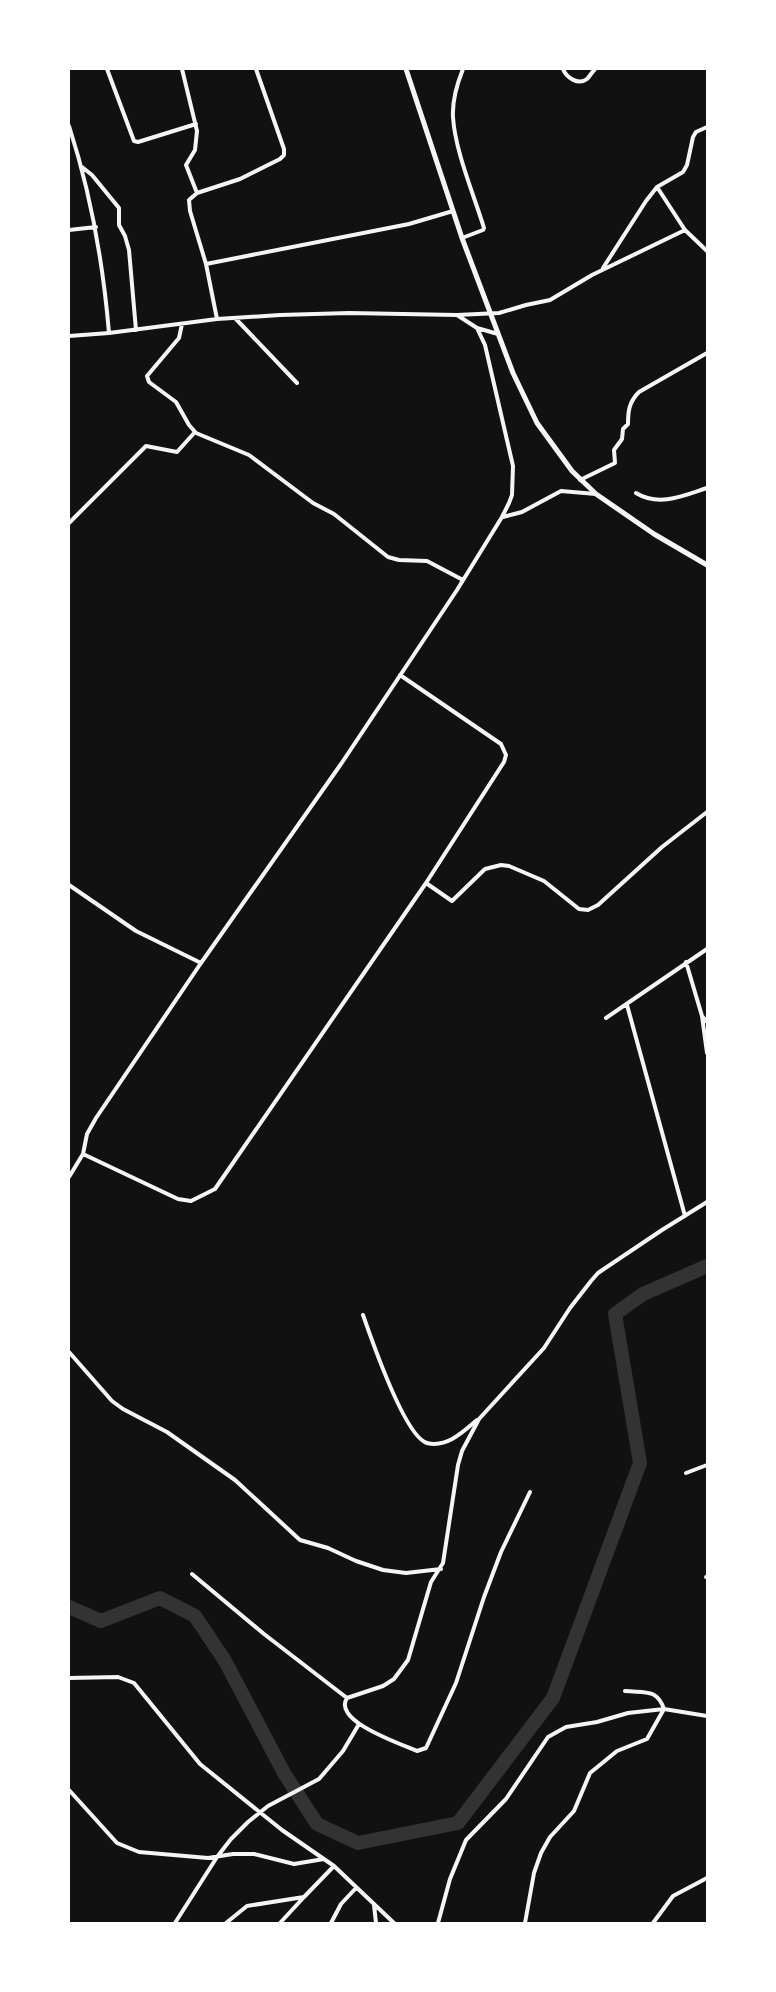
<svg xmlns="http://www.w3.org/2000/svg" width="776" height="1992" font-family="Overpass,sans-serif">
<style>
.lines{fill:none;stroke-linecap:round;stroke-linejoin:round}
.river{stroke:#333;stroke-width:14}
.minor{stroke:#f5f5f5;stroke-width:4}
.tertiary{stroke:#f5f5f5;stroke-width:5}
</style>
<rect width="100%" height="100%" fill="#111"/>
<g class="lines">
<path class="river" d="M69,1607L101,1621L160,1598L195,1616L225,1661L284,1773L317,1824L358,1843L458,1823L553,1698L640,1463L615,1314L643,1294L707,1266"/>
<path class="minor" d="M107,69L134,141L138,142L196,124
M182,69L197,131L195,150L186,165L197,193
M563,69C566,77 578,86 587,79C590,76 592,72 595,69
M69,126C91,194 103,262 109,333
M82,167L92,175L119,208V225L125,236L129,250L136,330
M657,187L685,230L707,251
M69,230L96,227
M462,238L483,230L484,228C474,195 455,151 453,117C452,100 457,84 463,69
M206,264L409,224L453,211
M603,268L646,201L657,187L683,172L687,165L693,137L696,132L707,127
M457,315L477,328L498,334
M235,318L297,383
M217,319L206,264L190,211L189,200L197,193L240,179L280,159L284,155V149L256,69
M182,324L179,338L147,376L149,382L176,402L189,425L196,433L249,455L313,503L334,514L388,557L399,560L427,561L463,580
M69,336L109,333L217,319L280,315L349,313L457,315L499,313L526,305L550,300L592,275L685,230
M580,480L615,463L614,450L622,439L623,429L628,424C628,411 629,402 639,392L707,353
M636,493C659,507 683,496 707,488
M503,517L522,512L561,491L596,494
M69,523L146,446L177,452L195,432
M426,883L452,901L485,869L501,865L509,866L544,881L579,909L588,910L598,905L662,847L707,812
M69,885L136,931L201,963L341,764L457,590L502,517L509,503L512,495L513,466L485,345L477,328
M686,962L702,1016L707,1022
M627,1005L685,1216
M702,1016L707,1053
M606,1018L707,949
M83,1154L178,1199L191,1201L215,1189L426,883L504,762L506,755L501,744L400,675
M69,1177L83,1154L87,1134L96,1118L201,963
M363,1315C371,1338 405,1437 427,1443C447,1448 463,1432 477,1420
M69,1352L112,1401L123,1409L167,1432L235,1480L300,1540L328,1548L356,1561L383,1570L406,1573L441,1569
M686,1473L707,1465
M530,1492L501,1552L484,1597L456,1683L426,1748L417,1751C401,1744 332,1721 347,1698L383,1686L394,1679L408,1660L431,1582L443,1563L458,1465L462,1451L479,1419L544,1348L570,1308L591,1281L598,1273L662,1230L707,1202
M192,1574L264,1634L347,1698
M706,1577H707
M69,1678L118,1677L134,1683L200,1764L282,1830L334,1866L394,1923
M69,1790L117,1843L139,1852L208,1858L233,1854H254L294,1864L324,1859
M374,1905L376,1923
M175,1923L217,1857L231,1839L248,1822L268,1806L319,1779L343,1751L359,1724
M226,1923L247,1906L304,1897L334,1866
M280,1923L304,1897
M331,1923L341,1904L356,1888
M438,1923L450,1879L466,1840L506,1799L548,1737L566,1727L597,1722L628,1713L664,1709L707,1716
M525,1923L534,1873L541,1853L550,1837L574,1811L590,1773L617,1751L647,1739L664,1709C657,1688 644,1693 625,1691
M653,1923L673,1896L707,1878"/>
<path class="tertiary" d="M406,69L462,238L513,373L537,423L572,471L596,494L654,534L707,565"/>
</g>
<rect width="776" height="1992" fill="none" stroke="#ffffff" stroke-width="140"/>
</svg>
